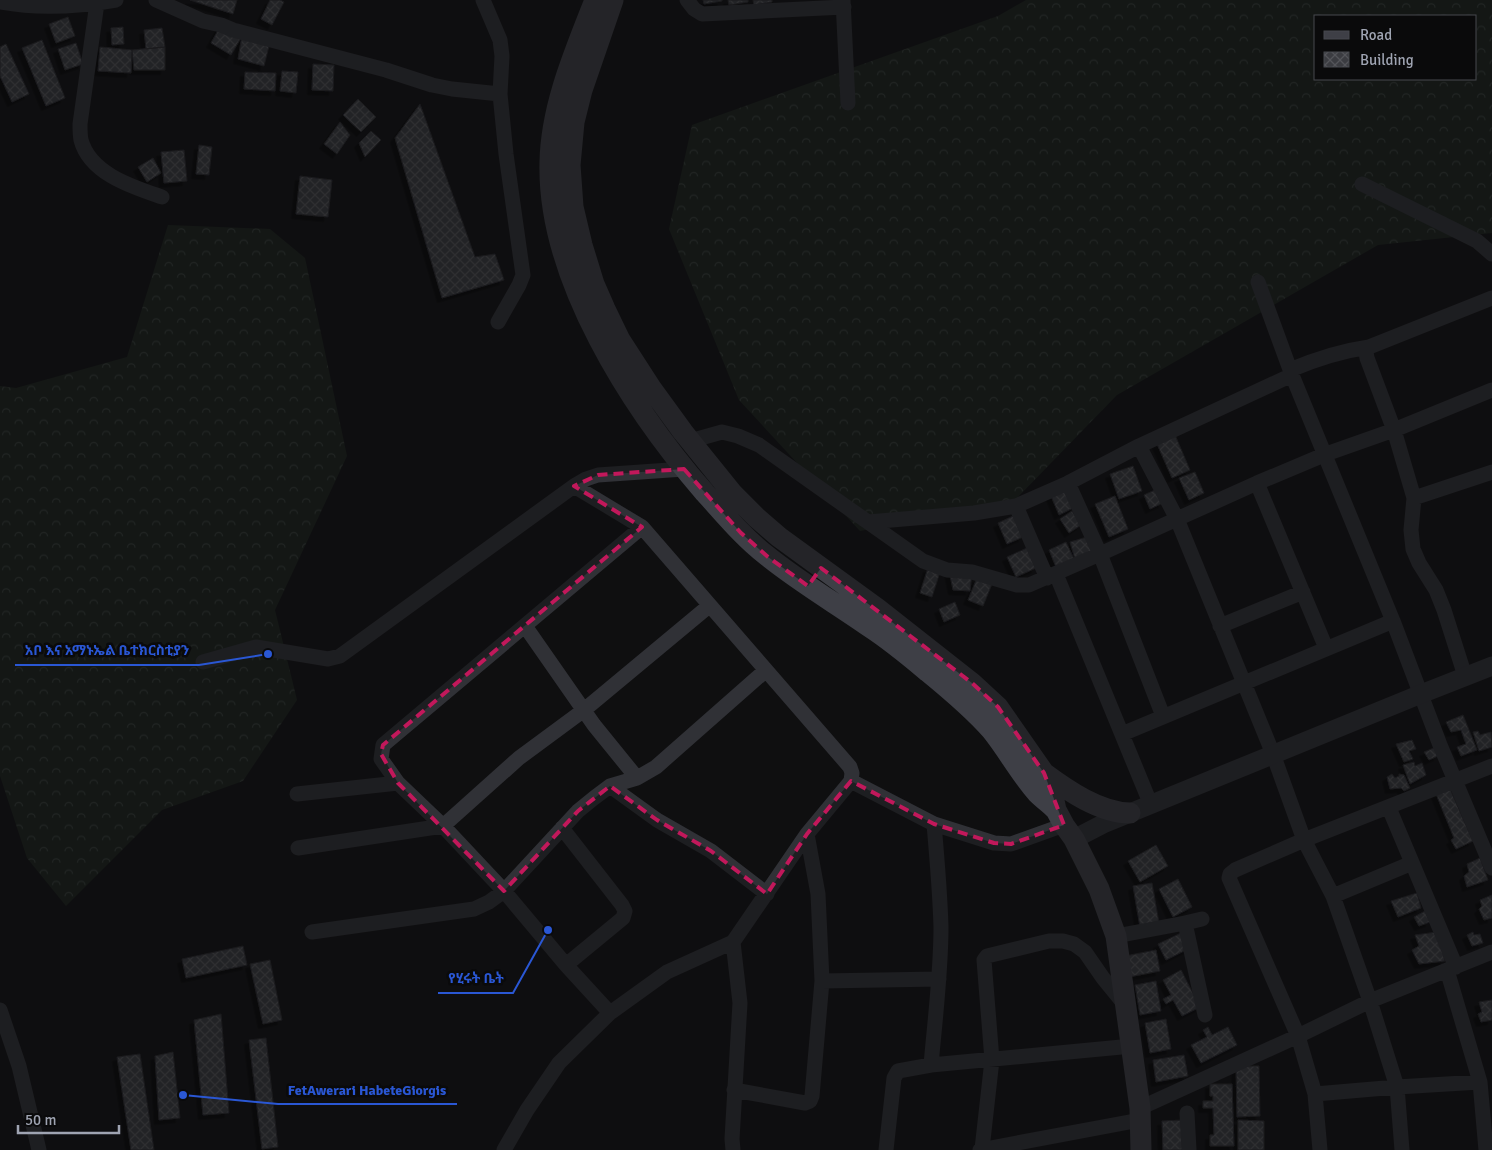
<svg xmlns="http://www.w3.org/2000/svg" width="1492" height="1150" font-family="Signika,'Noto Sans Ethiopic',sans-serif">
<style>
.forest{fill:url(#forest-crowns);fill-rule:evenodd}
.building{fill:url(#building-cross-hatch);stroke:#29292d;filter:url(#shadow)}
.lines{fill:none;stroke-linecap:round;stroke-linejoin:round}
.minor{stroke:#303136;stroke-width:15}
.tertiary{stroke:#303136;stroke-width:19}
.secondary{stroke:#3e3f46;stroke-width:21}
.marked{fill:none;stroke:#c2185b;stroke-width:4;stroke-dasharray:10 6;stroke-linejoin:round}
.leader{fill:none;stroke:#2a57d4;stroke-width:2}
.callout-dot{fill:#2a57d4;stroke:#0a0a0b;stroke-width:2}
.callout-label{font-size:14px;text-anchor:middle;font-weight:bold;fill:#2a57d4;stroke:#0a0a0b;stroke-width:5;stroke-linejoin:round;paint-order:stroke}
</style>
<defs>
<pattern id="forest-crowns" width="20" height="18" patternUnits="userSpaceOnUse" patternTransform="scale(1.25)"><rect width="20" height="18" fill="#1b231c"/><path d="M2 6a3 3 0 1 1 6 0M12 15a3 3 0 1 1 6 0" fill="none" stroke="#39403b"/></pattern>
<pattern id="building-cross-hatch" width="8" height="8" patternUnits="userSpaceOnUse" patternTransform="scale(1.25)"><rect width="8" height="8" fill="#3b3c41"/><path d="M0 0l8 8M0 8l8-8" fill="none" stroke="#54555a"/></pattern>
<filter id="shadow"><feDropShadow dx="-4.5" dy="4.5" stdDeviation="0" flood-color="#0009"/></filter>
</defs>
<rect width="100%" height="100%" fill="#0f0f10"/>
<path class="forest" d="M1026,0H1492V233L1378,245L1117,395L1015,500L860,531L739,400L669,229L692,125L998,16ZM1316,16H1476V79H1316Z
M168,225L270,229L305,258L347,456L275,610L297,700L243,781L162,810L66,906L27,858L0,776V386L16,388L127,357Z"/>
<path class="building" d="M190,0H237L233,14Z
M270,0H280L284,2L272,25L261,19Z
M703,0H722V1L704,4Z
M728,0H748V2L729,5Z
M753,0H772V2L754,5Z
M68,17L75,36L56,43L49,24Z
M221,25L242,36L231,55L211,43Z
M123,27L124,44L112,45L111,28Z
M162,28L165,47L146,49L144,30Z
M242,36L270,42L264,66L238,59Z
M42,40L65,98L46,106L22,48Z
M76,43L83,64L65,70L58,49Z
M6,44L29,94L12,102L0,76V47Z
M100,47L132,50L131,73L98,71Z
M165,47V70H134L132,50Z
M313,64L334,65L333,91L312,90Z
M282,71L298,72L296,93L280,91Z
M245,72L276,73L275,91L244,89Z
M358,99L376,117L361,132L343,115Z
M420,104L475,257L495,254L504,280L442,298L395,138Z
M340,122L350,135L337,154L324,144Z
M371,131L381,140L365,157L359,143Z
M199,145L212,147L209,175L196,174Z
M184,150L187,181L164,183L161,152Z
M153,158L161,173L147,182L138,167Z
M300,176L332,180L328,217L296,214Z
M1175,435L1190,470L1172,478L1157,444Z
M1133,466L1142,491L1119,499L1110,474Z
M1195,472L1204,493L1189,500L1179,478Z
M1067,489L1075,507L1059,515L1051,496Z
M1157,489L1163,503L1150,509L1144,495Z
M1115,496L1128,529L1109,537L1095,504Z
M1072,511L1081,525L1069,533L1060,519Z
M1013,516L1023,537L1007,544L998,523Z
M1087,537L1093,553L1075,559L1070,542Z
M1066,542L1074,559L1056,567L1049,550Z
M1027,548L1036,568L1016,577L1007,557Z
M928,568L940,572L932,597L920,593Z
M949,570L972,572L970,591L953,590Z
M977,578L992,584L983,606L968,600Z
M955,602L960,615L944,622L939,609Z
M1463,715L1477,750L1461,756L1457,747L1466,744L1461,730L1451,732L1446,722Z
M1478,731L1480,735L1491,732L1492,747L1479,751L1473,732Z
M1412,740L1416,749L1409,751L1413,759L1404,762L1396,744Z
M1434,748L1438,756L1429,760L1424,752Z
M1414,762L1415,766L1422,763L1426,775L1410,784L1403,765Z
M1392,774L1395,778L1399,776V774L1404,775L1410,788L1404,791L1401,788L1390,789L1387,777Z
M1450,789L1473,841L1456,849L1451,840L1454,838L1436,794Z
M1156,845L1168,866L1140,882L1128,861Z
M1480,858L1488,880L1467,887L1464,876L1469,872L1467,864Z
M1178,879L1192,907L1173,917L1159,889Z
M1152,883L1159,923L1140,927L1133,886Z
M1417,893L1421,908L1398,917L1391,901Z
M1492,895V918L1484,920L1479,909L1482,906L1480,900Z
M1425,911L1430,922L1419,926L1414,917Z
M1437,932L1445,961L1419,964L1412,950L1419,946L1415,935Z
M1473,932L1474,935L1480,934L1483,943L1472,946L1467,935Z
M1181,933L1188,949L1166,960L1158,944Z
M243,946L247,965L186,978L182,959Z
M1156,950L1160,971L1129,977L1125,956Z
M270,960L282,1020L263,1024L250,964Z
M1181,970L1200,1007L1182,1016L1173,1000L1166,1004L1163,999L1171,995L1163,980Z
M1156,981L1161,1011L1140,1015L1135,985Z
M1492,1000V1020L1481,1022L1478,1014L1482,1012L1479,1002Z
M221,1014L229,1113L203,1115L194,1020Z
M1166,1019L1171,1049L1150,1053L1145,1023Z
M1208,1027L1212,1035L1228,1027L1237,1045L1201,1063L1191,1045L1207,1037L1203,1030Z
M266,1038L278,1147L262,1149L249,1040Z
M173,1052L180,1118L159,1120L155,1056Z
M140,1054L154,1150H131L117,1057Z
M1184,1055L1188,1076L1156,1082L1153,1060Z
M1236,1066H1259L1260,1116L1237,1117Z
M1210,1084H1232L1234,1146H1210V1135H1214L1213,1108H1203V1101H1213V1096H1210Z
M1184,1120V1150H1163L1162,1121Z
M1238,1120L1264,1121V1150H1238Z"/>
<g class="lines">
<path class="minor" d="M156,0L203,21L221,25L233,30L386,70L432,85L452,89L500,94
M483,0L500,40L502,56L500,94L506,154L523,275L519,285L498,322
M687,0L694,9L702,14L844,7
M843,0L848,103
M0,2C38,9 77,7 116,0
M97,3L80,124C80,129 80,135 81,140C90,174 133,187 162,197
M1362,184L1477,241L1492,254
M1258,282L1292,375
M1290,370C1316,359 1341,351 1369,347
M690,441L722,432L738,436L759,445L923,561L947,570L972,572L1017,585H1029L1100,554L1068,483L1139,446
M1257,483L1326,648
M574,486L642,527
M1414,498L1492,472
M1016,506L1047,578
M868,522L974,513L1016,506L1068,483
M1056,574L1151,805
M1220,626L1303,592
M203,662L256,647L328,659L340,656L574,486L586,479L598,475L684,469
M1465,676L1444,610L1436,590L1419,563L1413,549L1411,530L1414,498L1394,430L1367,358L1366,352L1369,347L1492,298
M1163,716L1100,554L1177,519L1139,446L1292,375L1393,621L1440,745L1492,868
M1122,734L1393,621
M637,778L656,767L765,671
M851,781L934,824L994,843L1011,844L1064,825
M610,786L657,820L711,851L767,894
M297,794L398,783
M1389,808L1456,967
M562,828L622,905L625,911L623,918L566,965
M298,848L443,826L519,758L584,710L709,606
M1333,896L1412,863
M1185,923L1202,919
M312,932L474,909L489,902L504,891L578,811L594,798L610,786L637,778L594,725L525,626
M1116,936L1185,923L1205,1015
M733,942L740,1003L732,1139L733,1150
M1447,970L1480,1082L1486,1150
M822,981L939,979
M0,1010L19,1066L39,1150
M931,1065C935,1019 941,973 941,927C940,893 937,858 934,824
M734,1090L805,1103L810,1101L812,1096L822,981L818,894L807,834
M1315,1094L1397,1087L1480,1082
M1140,1108L1298,1036L1370,1001L1492,952
M1187,1113L1189,1150
M982,1149L992,1060L984,960L987,956L1049,941H1063L1074,944L1085,952L1103,978L1125,1005
M504,1150L527,1110L559,1063L610,1013L667,972L733,942L807,834L851,781L852,773L850,767L642,527L383,745L381,759L398,783L443,826L504,891L566,965L610,1013
M886,1150L894,1078L898,1071L931,1065L1132,1046
M980,1150L1140,1120
M1320,1150L1315,1094L1298,1036L1229,878L1230,874L1235,870L1304,840L1492,766
M1402,1150L1397,1087L1370,1001L1333,896L1304,840L1273,754L1177,519L1257,483L1326,454L1394,430L1492,390"/>
<path class="tertiary" d="M1074,839L1103,824L1421,694L1492,666"/>
<path class="secondary" d="M595,0C575,51 551,106 550,162C547,278 632,409 705,493C725,515 743,537 766,555C799,582 837,604 871,628C891,641 910,657 928,672C950,690 973,709 992,731C1008,751 1020,774 1037,793C1043,799 1050,804 1056,810
M613,0L582,90L574,122L570,165L573,207L582,245L594,284L605,309L620,340L651,388L683,432L733,494L757,518L779,537L878,609L972,683L998,707L1044,773L1051,787L1056,810L1064,825L1074,839L1099,889L1116,936L1140,1108L1141,1150
M1044,773C1067,790 1100,813 1130,813"/>
</g>
<path d="M0 0H1492V1150H0ZM684,469L741,533L768,557L808,586L821,568L972,683L998,707L1044,773L1064,825L1011,844L994,843L934,824L851,781L807,834L767,894L711,851L657,820L610,786L578,811L504,891L398,783L381,754L383,745L642,527L574,486L598,475Z" fill="#0f0f10" fill-opacity=".55" fill-rule="evenodd"/>
<path class="marked" d="M684,469L741,533L768,557L808,586L821,568L972,683L998,707L1044,773L1064,825L1011,844L994,843L934,824L851,781L807,834L767,894L711,851L657,820L610,786L578,811L504,891L398,783L381,754L383,745L642,527L574,486L598,475Z"/>
<path class="leader" d="M268 654L199 665H15M548 930L513 993H438M183 1095L278 1104H457"/>
<g class="callout-dot">
<circle cx="268" cy="654" r="5"/>
<circle cx="548" cy="930" r="5"/>
<circle cx="183" cy="1095" r="5"/>
</g>
<g class="callout-label">
<text x="107" y="655">አቦ እና አማኑኤል ቤተክርስቲያን</text>
<text x="476" y="983">የሂሩት ቤት</text>
<text x="367" y="1095">FetAwerari HabeteGiorgis</text>
</g>
<rect x="1314" y="15" width="162" height="65" fill="#0a0a0b" stroke="#46484e"/>
<rect x="1324" y="31" width="25" height="8" fill="#3e3f46" stroke="#46484e"/>
<text x="1360" y="40" font-size="15" fill="#9fa4b2">Road</text>
<rect x="1324" y="52" width="25" height="15" fill="url(#building-cross-hatch)" stroke="#46484e"/>
<text x="1360" y="65" font-size="15" fill="#9fa4b2">Building</text>
<path d="M18 1125v8h101v-8" fill="none" stroke="#9fa4b2" stroke-width="2.5"/>
<text x="25" y="1125" font-size="15" fill="#9fa4b2" stroke="#0a0a0b" stroke-width="4" paint-order="stroke">50 m</text>
</svg>
